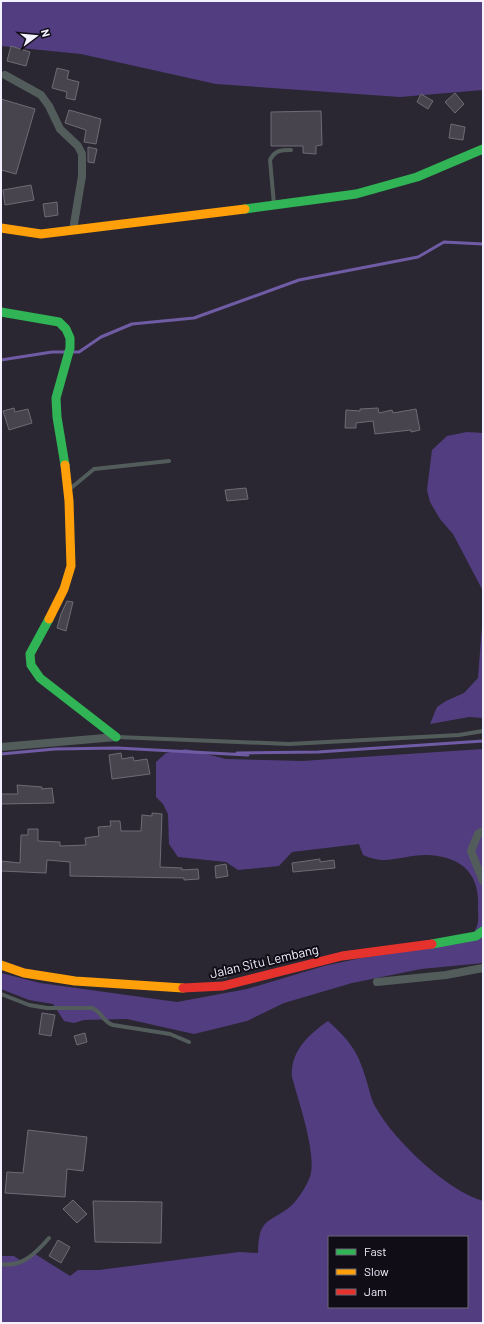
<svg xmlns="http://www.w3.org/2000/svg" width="484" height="1324" font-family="Barlow,sans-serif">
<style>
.forest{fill:#533d81;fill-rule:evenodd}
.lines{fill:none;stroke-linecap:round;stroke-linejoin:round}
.stream{stroke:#705ba5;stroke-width:3}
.building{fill:#47444e;stroke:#6d6b75}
.lane{stroke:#525d5b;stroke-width:4}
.street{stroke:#525d5b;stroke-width:8}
.fast{stroke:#30b455;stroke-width:9}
.slow{stroke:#ff9f0a;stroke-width:9}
.jam{stroke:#e5322d;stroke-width:9}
.labels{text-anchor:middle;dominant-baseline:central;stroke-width:4;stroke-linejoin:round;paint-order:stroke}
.street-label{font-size:13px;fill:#f3f0ff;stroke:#100d17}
</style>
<rect width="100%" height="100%" fill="#2a2732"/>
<path class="forest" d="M1,1H483V90L400,97L216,84L81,54L1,46Z
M467,432L483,433V591L453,534L440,519L430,502L427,490L432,450L447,436Z
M483,613V718L469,717L430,724L437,707L446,701L464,693L478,678Z
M186,749L226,759L302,761L483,749V963L421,969L352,983L284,1003L247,1021L194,1034L127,1019L84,1020L74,1023L64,1021L53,1004L29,1000L1,989V973L40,983L177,1002L247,989L324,966L361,958L469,942C472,937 475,931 477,926C479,920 478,913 478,907C480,872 460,856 426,855C402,855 386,866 363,855L359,844L292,852L279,866L238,870L226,862L178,857L169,844L168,814L163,804L156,797V762L166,753Z
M328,1021C349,1040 358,1051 366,1079C369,1088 371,1100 376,1108C395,1141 446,1190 483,1201V1323H1V1256H14L21,1261L35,1254L70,1276L78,1270H99L239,1252L258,1253C259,1215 269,1225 292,1205C298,1199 306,1187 309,1179C319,1159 298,1100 292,1077C290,1052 308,1035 328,1021ZM329,1237H467V1307H329Z"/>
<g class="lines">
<path class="stream" d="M73,352H79L101,337L132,324L194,318L299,280L418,257L444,242L483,244
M1,360L52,352H65
M1,754L55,749L117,748L248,755L237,753L318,752L483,741"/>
</g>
<path class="building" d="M11,46L30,52L26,66L7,61Z
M57,68L69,71L67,79L79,82L75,100L66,98L67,92L52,88Z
M455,93L464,104L455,113L445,102Z
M421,94L433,101L428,109L417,102Z
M1,99L35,109L16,174L1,170Z
M69,110L101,119L96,144L84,142L86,130L65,123Z
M321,111L322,145L316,146V154L303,153V146H271V112Z
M451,124L465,127L463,140L449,138Z
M88,147L97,149L94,163L88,162Z
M31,185L34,200L5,205L3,190Z
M57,202L58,215L45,217L43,204Z
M14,408L15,412L28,409L32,423L9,430L3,411Z
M378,408L379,413L392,410L393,413L416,409L420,430L411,432V430L375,434L373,421L356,423V428H345L346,410L360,411V409Z
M246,488L248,499L227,501L225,490Z
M67,601L73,602L66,631L57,628L61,614Z
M121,753L122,759L133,757L134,761L147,759L150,774L112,779L109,755Z
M17,785L42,787V789L52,788L54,803L1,804V794H18Z
M152,813L162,814L160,867L182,868V870L198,869L199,879L184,880V878L70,876V862L47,860L46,873L1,871V861L20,863L21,835H28V829H38V841L60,842V846L86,845L85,838L99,836L98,827L111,826L110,821H120L121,831H141L142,815L152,816Z
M320,859V862L334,860L335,868L293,872L292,863Z
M226,864L228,876L216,878L215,866Z
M226,971L227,977L216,979L215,973Z
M42,1013L55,1015L51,1036L39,1034Z
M85,1033L87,1042L77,1045L74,1036Z
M28,1130L87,1137L83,1171L67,1169L65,1197L5,1193L7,1172L23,1173Z
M73,1200L87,1214L77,1223L63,1209Z
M93,1201L162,1202L161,1243L95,1242Z
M58,1240L70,1247L61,1263L49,1256Z"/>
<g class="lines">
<path class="lane" d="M274,204L270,160C275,150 281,150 291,150
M71,488L94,469L169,461
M117,737L289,744L459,735L483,731
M1,994L29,1005L47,1008H92C101,1011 103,1022 113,1025L170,1034L189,1042
M1,1264C22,1268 37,1252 49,1238"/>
<path class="street" d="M5,75L41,95L49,106L60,129L78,146L82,154V176L73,230
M1,747L116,737
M483,831L478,834L471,851L483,881
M377,982L446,975L483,968"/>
<path class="fast" d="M245,209L356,194L417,177L483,149
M1,312L59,322L66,329L70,338V348L56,398L57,417L65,465
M49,619L30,654L31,665L40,678L116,737
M432,944L476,936L483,931"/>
<path class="slow" d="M1,228L41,234L245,209
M49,619L64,589L71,566L69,501L65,465
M1,965L24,973L75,981L183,988"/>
<path class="jam" d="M183,988L223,986L342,956L432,944"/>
</g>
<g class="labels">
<g class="street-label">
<text transform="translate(264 961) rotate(-13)">Jalan Situ Lembang</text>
</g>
</g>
<rect width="484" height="1324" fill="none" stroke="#f3f0ff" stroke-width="4"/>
<rect x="328" y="1236" width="140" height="72" fill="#100d17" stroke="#6b6874"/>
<rect x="336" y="1249" width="20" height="6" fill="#30b455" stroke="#6b6874"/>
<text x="364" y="1256" font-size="12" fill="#f3f0ff">Fast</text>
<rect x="336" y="1269" width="20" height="6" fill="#ff9f0a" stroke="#6b6874"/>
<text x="364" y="1276" font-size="12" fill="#f3f0ff">Slow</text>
<rect x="336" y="1289" width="20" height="6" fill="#e5322d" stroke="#6b6874"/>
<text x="364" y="1296" font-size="12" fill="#f3f0ff">Jam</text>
<g transform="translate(36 36) rotate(74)" stroke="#100d17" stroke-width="3" paint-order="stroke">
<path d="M0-3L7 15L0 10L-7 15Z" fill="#f3f0ff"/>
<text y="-6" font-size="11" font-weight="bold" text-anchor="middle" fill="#f3f0ff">N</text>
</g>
</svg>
